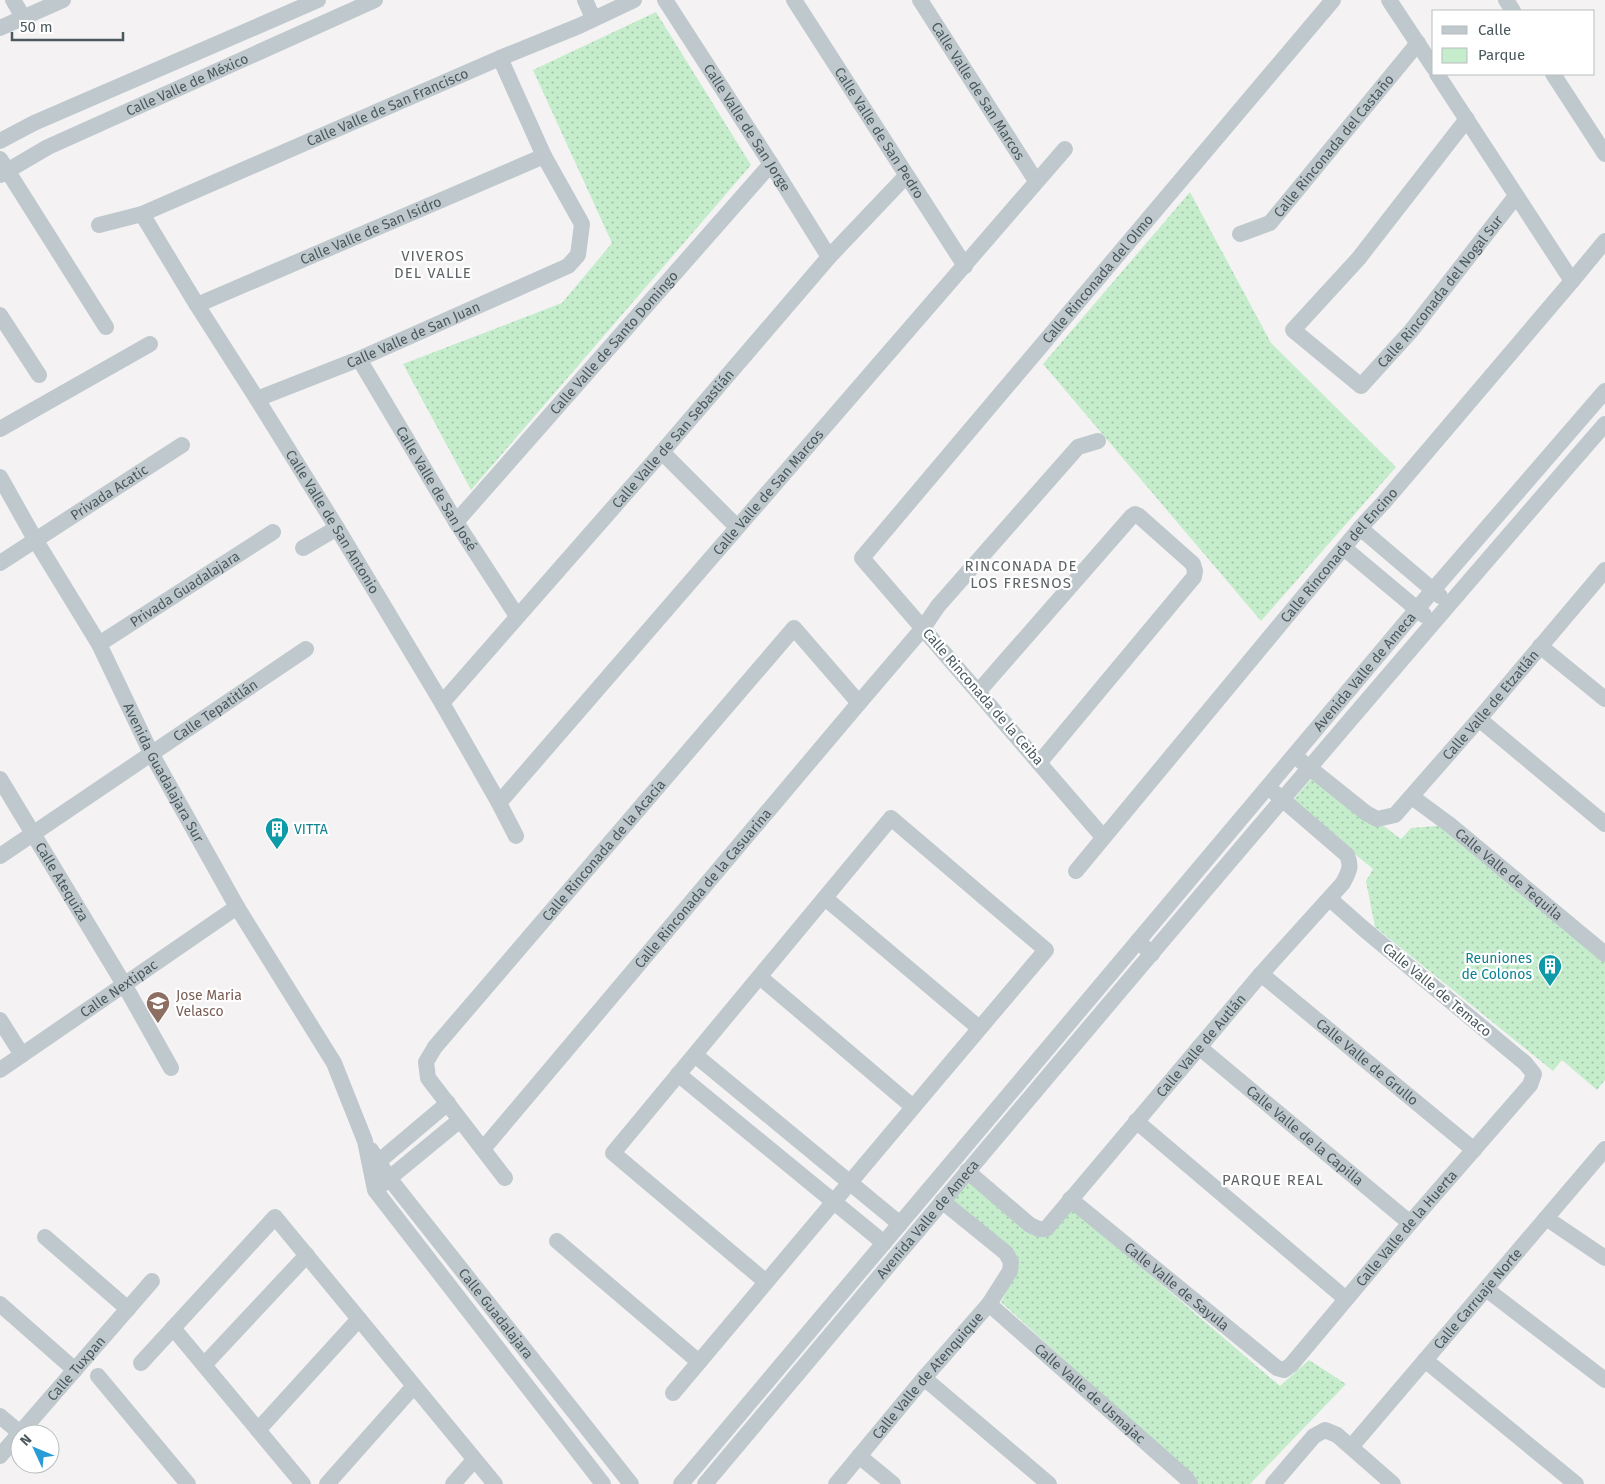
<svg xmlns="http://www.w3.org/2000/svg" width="1605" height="1484" font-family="'Fira Sans',sans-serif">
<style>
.green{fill:url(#green-dots)}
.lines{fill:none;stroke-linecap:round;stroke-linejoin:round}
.minor{stroke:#bfc9cd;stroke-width:16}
.labels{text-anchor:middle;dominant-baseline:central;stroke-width:4.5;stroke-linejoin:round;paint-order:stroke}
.street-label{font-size:14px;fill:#4b595e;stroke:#fff}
.culture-label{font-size:14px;fill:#0d838f;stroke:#fff;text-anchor:start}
.education-label{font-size:14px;fill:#785e54;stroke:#fff;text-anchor:start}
.neighbourhood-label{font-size:15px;letter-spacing:1px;fill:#5f6466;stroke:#fff}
</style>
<defs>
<pattern id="green-dots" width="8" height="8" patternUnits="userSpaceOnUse" patternTransform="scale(1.25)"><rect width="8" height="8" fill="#c5edcc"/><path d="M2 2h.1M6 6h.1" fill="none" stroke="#a2c3a9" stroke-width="1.8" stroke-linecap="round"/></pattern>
</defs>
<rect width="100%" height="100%" fill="#f4f2f3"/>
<path class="green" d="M656,12L751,165L471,490L403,364L562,303L612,243L533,70Z
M1190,192L1271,343L1396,467L1261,621L1043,364Z
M1315,774L1401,839L1411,828L1448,825L1605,960V1080L1597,1090L1562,1060L1553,1071L1375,927L1366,881L1373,869L1292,802Z
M969,1178L1028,1228L1072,1208L1280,1386L1309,1360L1346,1384L1250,1484H1196V1481L1001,1302L1015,1275L951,1201Z"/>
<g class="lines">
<g class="minor">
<path d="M13,0L23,17"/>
<path d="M585,0L593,18"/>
<path id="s1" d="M665,0L771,164L829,257"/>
<path id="s2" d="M794,0L965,266"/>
<path id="s3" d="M920,0L1036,181"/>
<path d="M1389,0L1434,68"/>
<path d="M1506,0L1513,11"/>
<path d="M0,28L63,0"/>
<path d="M1437,74L1572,281"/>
<path d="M1553,74L1605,154"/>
<path id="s4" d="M1467,119L1359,258L1293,330L1361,386L1411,331L1516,196"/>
<path d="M0,141L34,123L318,0"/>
<path d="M0,159L106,327"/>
<path id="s5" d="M0,175L48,147L375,0"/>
<path id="s6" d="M142,214L197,305L257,399L337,528L442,703L499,803L516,836"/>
<path id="s7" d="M99,225L142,214L500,58L579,26L634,0"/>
<path id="s8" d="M1240,234L1270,223L1418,43"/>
<path id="s9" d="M197,305L544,156"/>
<path d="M0,315L39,375"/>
<path id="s10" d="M359,359L456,522L517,616"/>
<path id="s11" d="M257,399L359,359L568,266L578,255L582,224L544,156L500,58"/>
<path d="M0,429L150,344"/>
<path d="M662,452L737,527"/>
<path id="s12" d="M0,477L36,541L99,644L151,753L237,907L334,1063L365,1141L375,1190L603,1484"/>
<path id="s13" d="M456,522L771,164"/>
<path d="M1360,528L1440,596"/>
<path d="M303,548L337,528"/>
<path d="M1344,548L1424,615"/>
<path id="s14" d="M0,563L182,445"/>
<path id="s15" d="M99,644L273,532"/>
<path d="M1540,646L1605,699"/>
<path d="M978,692L1131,517L1135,514L1139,516L1193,564L1195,571L1194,577L1039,763"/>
<path id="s16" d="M442,703L662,452L829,257L906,176"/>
<path d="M1479,719L1605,824"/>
<path id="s17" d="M1301,761L1366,813L1377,819L1395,815L1479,719L1605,570"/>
<path id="s18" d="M0,779L125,986L171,1068"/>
<path id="s19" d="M1412,797L1450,825L1605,954"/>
<path id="s20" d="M499,803L1065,149"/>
<path id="s21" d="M1103,837L862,558L1333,0"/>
<path id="s22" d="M0,856L306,649"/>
<path id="s23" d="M1076,871L1360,528L1385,501L1572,281L1605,241"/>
<path d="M825,898L979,1028"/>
<path id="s24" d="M1152,954L1138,941L1433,590L1605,391"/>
<path id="s25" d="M1261,974L1474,1150"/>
<path d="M760,977L913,1107"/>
<path d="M0,1020L22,1055"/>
<path id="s26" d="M1199,1047L1410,1223"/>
<path d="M695,1055L900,1224"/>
<path id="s27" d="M0,1070L237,907"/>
<path d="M678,1074L884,1243"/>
<path d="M1136,1121L1346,1299"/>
<path id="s28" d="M483,1149L859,703L923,628L938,606L1078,447L1098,441"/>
<path id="s29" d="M371,1150L389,1178L631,1484"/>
<path d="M371,1168L448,1103"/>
<path id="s30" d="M967,1171L1030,1225L1039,1229H1046L1261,974L1343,883C1349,871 1352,867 1347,855L1275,793"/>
<path id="s31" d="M505,1178L428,1078L426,1062L435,1047L794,628L859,703"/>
<path d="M381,1185L460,1120"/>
<path id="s32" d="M1070,1199L1277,1368L1284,1370L1291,1365L1410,1223L1530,1085L1534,1074L1525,1063L1365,930L1330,899"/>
<path d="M1546,1218L1605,1258"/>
<path d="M45,1237L128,1309"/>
<path d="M557,1241L699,1362"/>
<path d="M1486,1289L1605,1380"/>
<path d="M0,1304L75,1370"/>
<path id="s33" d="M989,1304L1186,1478L1190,1484"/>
<path d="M173,1328L303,1484"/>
<path d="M1425,1360L1576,1484"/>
<path d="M141,1363L275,1217L495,1484"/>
<path d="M204,1365L307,1255"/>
<path d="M98,1376L188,1484"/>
<path d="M924,1378L1049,1484"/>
<path d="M673,1393C798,1245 921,1097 1046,950L891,818L613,1153L766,1282"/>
<path d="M0,1416L20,1433"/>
<path d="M258,1430L359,1319"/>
<path id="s34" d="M1351,1447L1605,1149"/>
<path id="s35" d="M0,1456L152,1281"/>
<path d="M859,1456L893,1484"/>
<path d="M327,1484L414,1386"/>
<path d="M453,1484L474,1460"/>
<path d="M681,1484L1138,941"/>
<path id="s36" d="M705,1484C1003,1129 1301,774 1605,424"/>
<path id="s37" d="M836,1484L924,1378L989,1304L1010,1271L1011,1262L1006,1253L942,1201"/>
<path d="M1273,1484L1314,1436L1325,1430L1337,1435L1393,1484"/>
</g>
</g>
<defs>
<g id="building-pin" transform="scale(1.25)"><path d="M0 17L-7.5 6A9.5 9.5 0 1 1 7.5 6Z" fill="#0f9aa8" stroke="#fff"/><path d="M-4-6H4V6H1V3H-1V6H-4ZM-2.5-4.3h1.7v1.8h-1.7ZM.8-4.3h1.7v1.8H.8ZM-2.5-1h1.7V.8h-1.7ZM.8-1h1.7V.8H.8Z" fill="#fff"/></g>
<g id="school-pin" transform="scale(1.25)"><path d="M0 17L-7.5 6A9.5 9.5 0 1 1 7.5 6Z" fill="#8d6e63" stroke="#fff"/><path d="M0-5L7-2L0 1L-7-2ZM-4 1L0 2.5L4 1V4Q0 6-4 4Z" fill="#fff"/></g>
</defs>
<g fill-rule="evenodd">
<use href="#building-pin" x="277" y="829"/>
<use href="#building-pin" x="1550" y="966"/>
<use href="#school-pin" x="158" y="1003"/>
</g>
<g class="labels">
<g class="street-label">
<text stroke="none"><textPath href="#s5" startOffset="208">Calle Valle de México</textPath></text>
<text stroke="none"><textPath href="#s3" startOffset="108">Calle Valle de San Marcos</textPath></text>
<text stroke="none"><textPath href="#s7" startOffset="312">Calle Valle de San Francisco</textPath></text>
<text stroke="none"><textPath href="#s1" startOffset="152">Calle Valle de San Jorge</textPath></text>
<text stroke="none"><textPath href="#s2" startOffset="158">Calle Valle de San Pedro</textPath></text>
<text stroke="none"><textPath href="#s8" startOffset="132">Calle Rinconada del Castaño</textPath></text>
<text stroke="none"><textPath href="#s9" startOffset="189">Calle Valle de San Isidro</textPath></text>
<text stroke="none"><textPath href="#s21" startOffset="734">Calle Rinconada del Olmo</textPath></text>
<text stroke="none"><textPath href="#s4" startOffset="485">Calle Rinconada del Nogal Sur</textPath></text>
<text stroke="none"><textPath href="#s11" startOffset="169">Calle Valle de San Juan</textPath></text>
<text stroke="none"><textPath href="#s13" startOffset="239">Calle Valle de Santo Domingo</textPath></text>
<text stroke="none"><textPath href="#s16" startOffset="351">Calle Valle de San Sebastián</textPath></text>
<text stroke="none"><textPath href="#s10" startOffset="151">Calle Valle de San José</textPath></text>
<text stroke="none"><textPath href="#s20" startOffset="411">Calle Valle de San Marcos</textPath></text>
<text stroke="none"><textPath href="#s14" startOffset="130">Privada Acatic</textPath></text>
<text stroke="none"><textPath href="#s6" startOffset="362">Calle Valle de San Antonio</textPath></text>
<text stroke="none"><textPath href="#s23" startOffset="411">Calle Rinconada del Encino</textPath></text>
<text stroke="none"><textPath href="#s15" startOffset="102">Privada Guadalajara</textPath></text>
<text stroke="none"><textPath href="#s24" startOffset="371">Avenida Valle de Ameca</textPath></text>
<text transform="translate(983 697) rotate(49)">Calle Rinconada de la Ceiba</text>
<text stroke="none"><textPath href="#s17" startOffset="260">Calle Valle de Etzatlán</textPath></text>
<text stroke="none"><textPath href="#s22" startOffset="260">Calle Tepatitlán</textPath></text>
<text stroke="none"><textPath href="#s12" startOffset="338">Avenida Guadalajara Sur</textPath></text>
<text stroke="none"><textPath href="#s31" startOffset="419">Calle Rinconada de la Acacia</textPath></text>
<text stroke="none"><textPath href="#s19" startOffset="124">Calle Valle de Tequila</textPath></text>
<text stroke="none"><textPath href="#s18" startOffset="120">Calle Atequiza</textPath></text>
<text stroke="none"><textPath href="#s28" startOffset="341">Calle Rinconada de la Casuarina</textPath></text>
<text stroke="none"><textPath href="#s27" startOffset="144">Calle Nextipac</textPath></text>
<text transform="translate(1437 990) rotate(40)">Calle Valle de Temaco</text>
<text stroke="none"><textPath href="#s30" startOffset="340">Calle Valle de Autlán</textPath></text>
<text stroke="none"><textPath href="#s25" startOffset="138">Calle Valle de Grullo</textPath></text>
<text stroke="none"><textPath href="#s26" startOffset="138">Calle Valle de la Capilla</textPath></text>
<text stroke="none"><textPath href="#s36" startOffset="346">Avenida Valle de Ameca</textPath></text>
<text stroke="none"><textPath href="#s32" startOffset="462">Calle Valle de la Huerta</textPath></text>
<text stroke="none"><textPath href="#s32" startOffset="138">Calle Valle de Sayula</textPath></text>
<text stroke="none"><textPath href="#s34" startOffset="195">Calle Carruaje Norte</textPath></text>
<text stroke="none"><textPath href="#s29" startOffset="206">Calle Guadalajara</textPath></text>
<text stroke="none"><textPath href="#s35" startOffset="116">Calle Tuxpan</textPath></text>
<text stroke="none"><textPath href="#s37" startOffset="142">Calle Valle de Atenquique</textPath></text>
<text stroke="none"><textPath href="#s33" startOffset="135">Calle Valle de Usmajac</textPath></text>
</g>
<g class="culture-label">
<text x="294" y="829">VITTA</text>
<text x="1532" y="958" text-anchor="end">Reuniones<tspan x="1532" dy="16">de Colonos</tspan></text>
</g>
<g class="education-label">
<text x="176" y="995">Jose Maria<tspan x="176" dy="16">Velasco</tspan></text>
</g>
<g class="neighbourhood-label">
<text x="433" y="256">VIVEROS<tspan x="433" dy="17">DEL VALLE</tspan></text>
<text x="1021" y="566">RINCONADA DE<tspan x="1021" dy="17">LOS FRESNOS</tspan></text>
<text x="1273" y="1180">PARQUE REAL</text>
</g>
</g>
<rect x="1432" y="10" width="162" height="65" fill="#ffffff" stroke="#b7bdbf"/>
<rect x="1442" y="26" width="25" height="8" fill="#bfc9cd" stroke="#b7bdbf"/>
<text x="1478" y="35" font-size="15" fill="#4b595e">Calle</text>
<rect x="1442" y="48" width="25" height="15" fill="#c5edcc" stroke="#b7bdbf"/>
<text x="1478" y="60" font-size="15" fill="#4b595e">Parque</text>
<g transform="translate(35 1449) rotate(314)"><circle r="24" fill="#ffffff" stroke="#b7bdbf"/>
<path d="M0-4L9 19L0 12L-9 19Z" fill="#299cd7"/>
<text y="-8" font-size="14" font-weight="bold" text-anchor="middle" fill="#4b595e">N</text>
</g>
<path d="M12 32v8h111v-8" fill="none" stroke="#4b595e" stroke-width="2.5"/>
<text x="20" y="32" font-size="15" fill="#4b595e" stroke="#ffffff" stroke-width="4" paint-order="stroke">50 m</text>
</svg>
